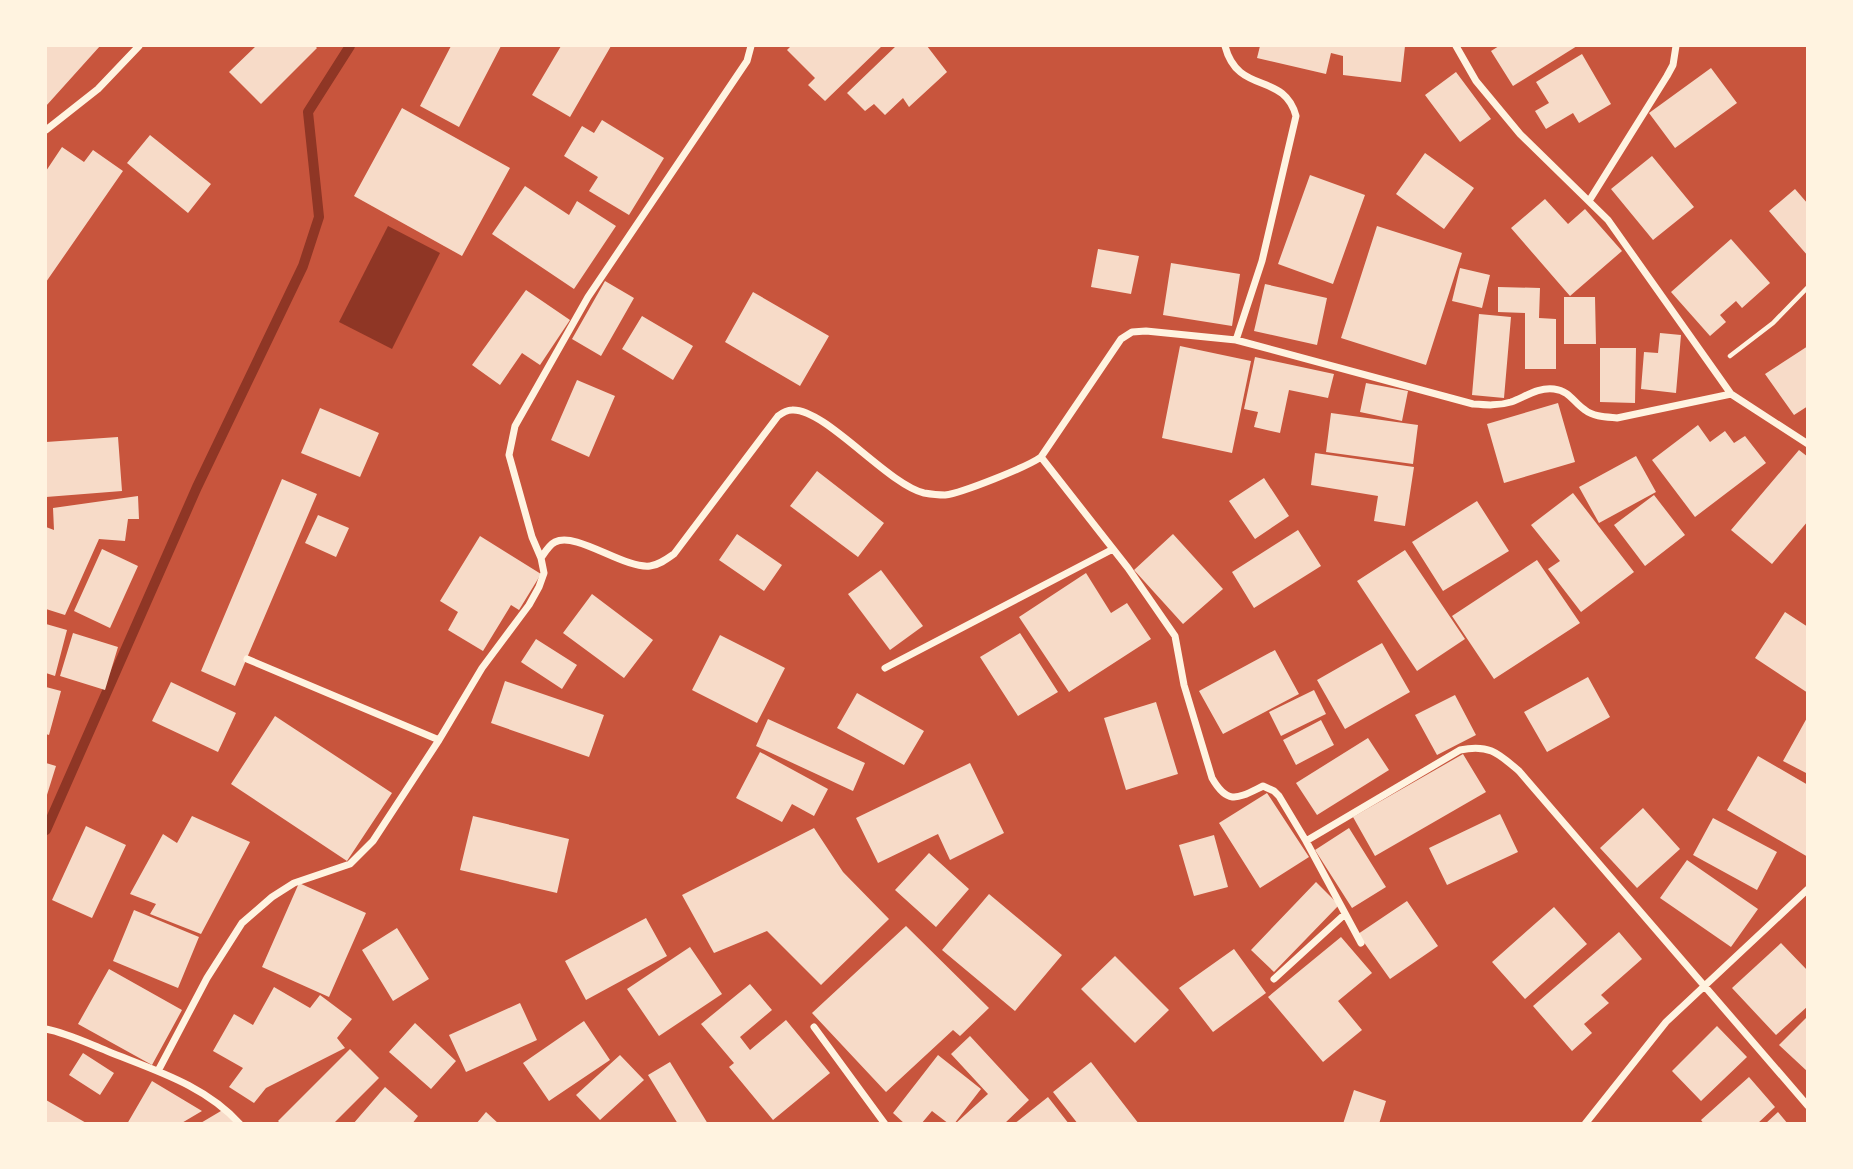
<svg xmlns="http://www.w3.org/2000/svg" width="1853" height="1169" font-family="'Libre Baskerville',serif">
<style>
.water{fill:#8f3625}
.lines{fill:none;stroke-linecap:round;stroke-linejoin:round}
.stream{stroke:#8f3625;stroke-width:10}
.building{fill:#f7dbc8}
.path{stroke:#fff3e0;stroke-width:4.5}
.minor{stroke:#fff3e0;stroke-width:7}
</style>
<rect width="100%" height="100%" fill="#c8553d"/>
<path class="water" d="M388,226L440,253L392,349L339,322Z"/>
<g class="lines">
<path class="stream" d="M46,830L197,487L303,266L319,217L308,112L350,46"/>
</g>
<path class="building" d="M46,46H100L46,106Z
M256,46H315L317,48L261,104L229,72Z
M451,46H501L459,127L420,106Z
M561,46H611L570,117L532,95Z
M791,46H882L825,101L808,85L815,78L787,50Z
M896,46H927L947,72L909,107L903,98L885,115L874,104L865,111L847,93Z
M1260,46H1405L1401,82L1343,75V56L1331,53L1326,74L1257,58Z
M1499,46H1577L1513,86L1491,51Z
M1582,54L1611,104L1579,123L1573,113L1546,129L1535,111L1549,103L1536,82Z
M1711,68L1737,103L1675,148L1649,113Z
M1456,72L1491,119L1460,142L1425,95Z
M402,108L510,168L462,256L354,196Z
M602,120L664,158L629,215L589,191L598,177L564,156L582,126L594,133Z
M150,135L211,184L188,213L127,163Z
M62,147L84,162L93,150L123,171L46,282V171Z
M1425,153L1474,188L1444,229L1396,194Z
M1652,156L1694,207L1653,240L1611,189Z
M1310,175L1365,195L1333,284L1278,264Z
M525,186L569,215L577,201L616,226L574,289L492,234Z
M1795,189L1808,204V256L1769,211Z
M1545,199L1568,224L1585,209L1622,251L1570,296L1511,228Z
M1377,226L1462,253L1426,365L1341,338Z
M1731,239L1770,283L1742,308L1736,301L1720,315L1726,322L1710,336L1671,292Z
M1098,249L1139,256L1131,294L1091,287Z
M1171,263L1240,274L1232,326L1163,315Z
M1460,268L1490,275L1482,308L1452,301Z
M605,281L634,298L601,356L572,339Z
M1265,284L1327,298L1317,345L1254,331Z
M1498,287L1540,288L1539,318L1556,319V369H1525V313L1498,312Z
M526,290L570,320L540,365L522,353L500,385L472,365Z
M753,292L829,336L800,386L725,342Z
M1564,297H1595L1596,344H1564Z
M1479,314L1511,317L1504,398L1472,395Z
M642,316L693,346L673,380L622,349Z
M1660,333L1681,335L1676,393L1641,389L1644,352L1658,353Z
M1180,346L1251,361L1232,453L1162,438Z
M1808,346V406L1794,415L1765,374Z
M1600,348H1636L1635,403L1600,402Z
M1255,357L1334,374L1328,398L1289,390L1280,433L1254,427L1258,412L1244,409Z
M577,380L615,396L589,457L551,440Z
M1366,383L1408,391L1402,421L1360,412Z
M1558,403L1575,462L1504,483L1487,424Z
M320,408L379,433L360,477L301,453Z
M1331,413L1418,425L1413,464L1326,452Z
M1698,425L1710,442L1725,431L1734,443L1745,436L1766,463L1695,517L1652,460Z
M118,437L122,491L46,497V442Z
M1799,450L1808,457V521L1772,564L1731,530Z
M1315,453L1414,467L1405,526L1374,521L1378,496L1311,485Z
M1636,456L1656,492L1599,523L1579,487Z
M817,471L884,523L858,557L790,506Z
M1264,478L1289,516L1255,539L1229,501Z
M282,479L317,494L235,686L201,671Z
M1573,493L1634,572L1581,612L1548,569L1560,561L1531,525Z
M1654,495L1685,535L1645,566L1614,525Z
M138,496L139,519H128L125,541L99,539L65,615L46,609V527L54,530L53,508Z
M1477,501L1509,551L1443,591L1412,542Z
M318,515L349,528L336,557L305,543Z
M1298,530L1321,566L1254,608L1232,572Z
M737,534L782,565L764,591L719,560Z
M1173,534L1223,589L1183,624L1134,570Z
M480,536L541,574L519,610L511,605L483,651L448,630L458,612L440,601Z
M102,549L138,566L110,628L74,611Z
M1405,550L1465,639L1417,671L1357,581Z
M1537,560L1580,623L1494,679L1452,616Z
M881,570L923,626L890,650L848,594Z
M1086,573L1111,613L1127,603L1151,639L1069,692L1019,617Z
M592,594L653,640L624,678L563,633Z
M1785,612L1808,627V693L1755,658Z
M46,624L67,630L55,676L46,673Z
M73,633L118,647L105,690L60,676Z
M1020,633L1058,692L1018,716L980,657Z
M720,635L785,668L757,723L692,690Z
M536,639L577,665L562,689L521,662Z
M1382,643L1410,692L1345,729L1317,680Z
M1275,650L1299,694L1223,734L1199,691Z
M1588,677L1610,717L1547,752L1524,712Z
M505,681L604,715L589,757L491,723Z
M171,682L236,713L218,752L152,721Z
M46,687L61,691L49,735L46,734Z
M1314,690L1326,714L1281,736L1269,712Z
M857,693L924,731L904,765L837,728Z
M1455,695L1476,735L1437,755L1415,715Z
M1156,702L1178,774L1126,790L1104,718Z
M275,716L392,793L347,861L231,784Z
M1808,716V774L1783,761Z
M768,719L865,763L853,791L756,746Z
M1321,720L1334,745L1296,765L1283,740Z
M1368,738L1389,770L1317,815L1296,783Z
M760,752L828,789L814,816L792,804L782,822L736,798Z
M1463,754L1486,792L1375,856L1353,817Z
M1758,756L1808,785V857L1727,810Z
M46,763L56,766L46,798Z
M970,763L1004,833L950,860L938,834L878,863L856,818Z
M1267,793L1309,857L1260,888L1219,823Z
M1643,808L1680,849L1637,888L1600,848Z
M1500,814L1518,852L1447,885L1429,848Z
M192,816L250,842L201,934L150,914L156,904L130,894L163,834L177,843Z
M473,816L569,839L557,893L460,870Z
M1713,818L1777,852L1757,890L1693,855Z
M86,826L126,845L92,918L52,900Z
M814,828L843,872L889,919L821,985L767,931L714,953L682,895Z
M1349,828L1386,887L1352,908L1315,850Z
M1214,835L1228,887L1194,896L1179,845Z
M929,853L969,889L936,927L895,890Z
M1687,860L1758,909L1731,947L1660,898Z
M1316,882L1339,905L1274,972L1251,950Z
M299,883L366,913L329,997L262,967Z
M989,894L1062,955L1015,1011L942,950Z
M1407,901L1438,946L1390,979L1358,934Z
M1554,907L1587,944L1525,999L1492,962Z
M134,910L199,937L178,988L113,961Z
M646,918L667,956L586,1000L565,961Z
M906,926L989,1008L960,1036L953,1030L886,1092L812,1013Z
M397,928L429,979L393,1001L362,950Z
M1619,932L1642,959L1601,995L1609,1003L1584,1024L1592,1033L1572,1051L1533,1006Z
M1341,937L1372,973L1338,1001L1362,1030L1323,1062L1268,997Z
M1781,943L1808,971V1006L1776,1035L1732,988Z
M690,947L722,994L659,1036L627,989Z
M1234,949L1266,993L1213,1032L1179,988Z
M1115,956L1169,1010L1135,1043L1081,989Z
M109,969L182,1010L152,1065L78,1024Z
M750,984L772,1010L740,1037L750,1050L786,1020L830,1073L773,1120L729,1067L734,1063L701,1024Z
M274,987L310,1008L320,995L352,1019L337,1038L345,1048L266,1088L254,1103L229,1087L243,1068L213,1051L234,1014L253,1025Z
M520,1003L537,1040L466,1072L449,1035Z
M1808,1016V1072L1779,1045Z
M584,1021L610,1060L549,1101L523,1063Z
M415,1023L456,1061L431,1089L389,1052Z
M1717,1026L1747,1057L1701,1101L1672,1071Z
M970,1036L1029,1100L1004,1124H955L988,1094L951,1054Z
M350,1049L379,1078L333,1124H281L278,1121Z
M83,1053L114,1073L100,1095L69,1075Z
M620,1055L644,1080L600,1120L576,1095Z
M938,1055L981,1089L954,1124H949L932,1111L921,1124H905L893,1113Z
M670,1062L708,1124H678L648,1075Z
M1091,1062L1139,1124H1078L1053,1092Z
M1749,1077L1775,1107L1757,1124H1704L1701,1120Z
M152,1081L202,1111L180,1124H127Z
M385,1087L418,1116L412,1124H353Z
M1354,1090L1386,1101L1379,1124H1343Z
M1048,1097L1069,1124H1014Z
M46,1100L88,1124H46Z
M226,1108L235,1124H199Z
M486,1112L499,1124H476Z
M1778,1112L1788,1124H1765Z"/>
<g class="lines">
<path class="path" d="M1730,356L1773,323L1808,287"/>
<path class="minor" d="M1225,46C1238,96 1284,71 1296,116L1262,261L1236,340
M1456,46L1476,81L1520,134L1608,220L1731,394L1808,444
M46,130L98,89L139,46
M1589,201L1667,76L1673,65L1676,46
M1041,457L1121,339L1132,332L1146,331L1236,340L1473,404C1486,405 1498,406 1511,402C1525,397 1538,387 1554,389C1570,391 1573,402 1585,410C1594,417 1607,417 1617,418L1731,394
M541,558C545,552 549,545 555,542C576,531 624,569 650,566C659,565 667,559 674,554L778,416C782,413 787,410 792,410C825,408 887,484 924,493C930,494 939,495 945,495C962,493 1027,467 1041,457L1128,568L1175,636L1184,685L1212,778C1228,806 1238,798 1263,786L1274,791L1279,796L1306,841L1460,750C1489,744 1498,753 1519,771L1808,1106
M247,659L439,740
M885,668L1113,549
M1306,841L1361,943
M1274,979L1345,914
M814,1027L885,1124
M46,1029C67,1033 87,1043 107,1051C154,1070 205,1085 240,1124
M158,1071L207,978L242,923L272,897L294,883L350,864L373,841L439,740L482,668L529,605L539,587L544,573L541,558L532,537L509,455L515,426L588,297L747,61L751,46
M1585,1124L1666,1022L1808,889"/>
</g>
<rect width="1853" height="1169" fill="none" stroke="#fff3e0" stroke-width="94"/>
</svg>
